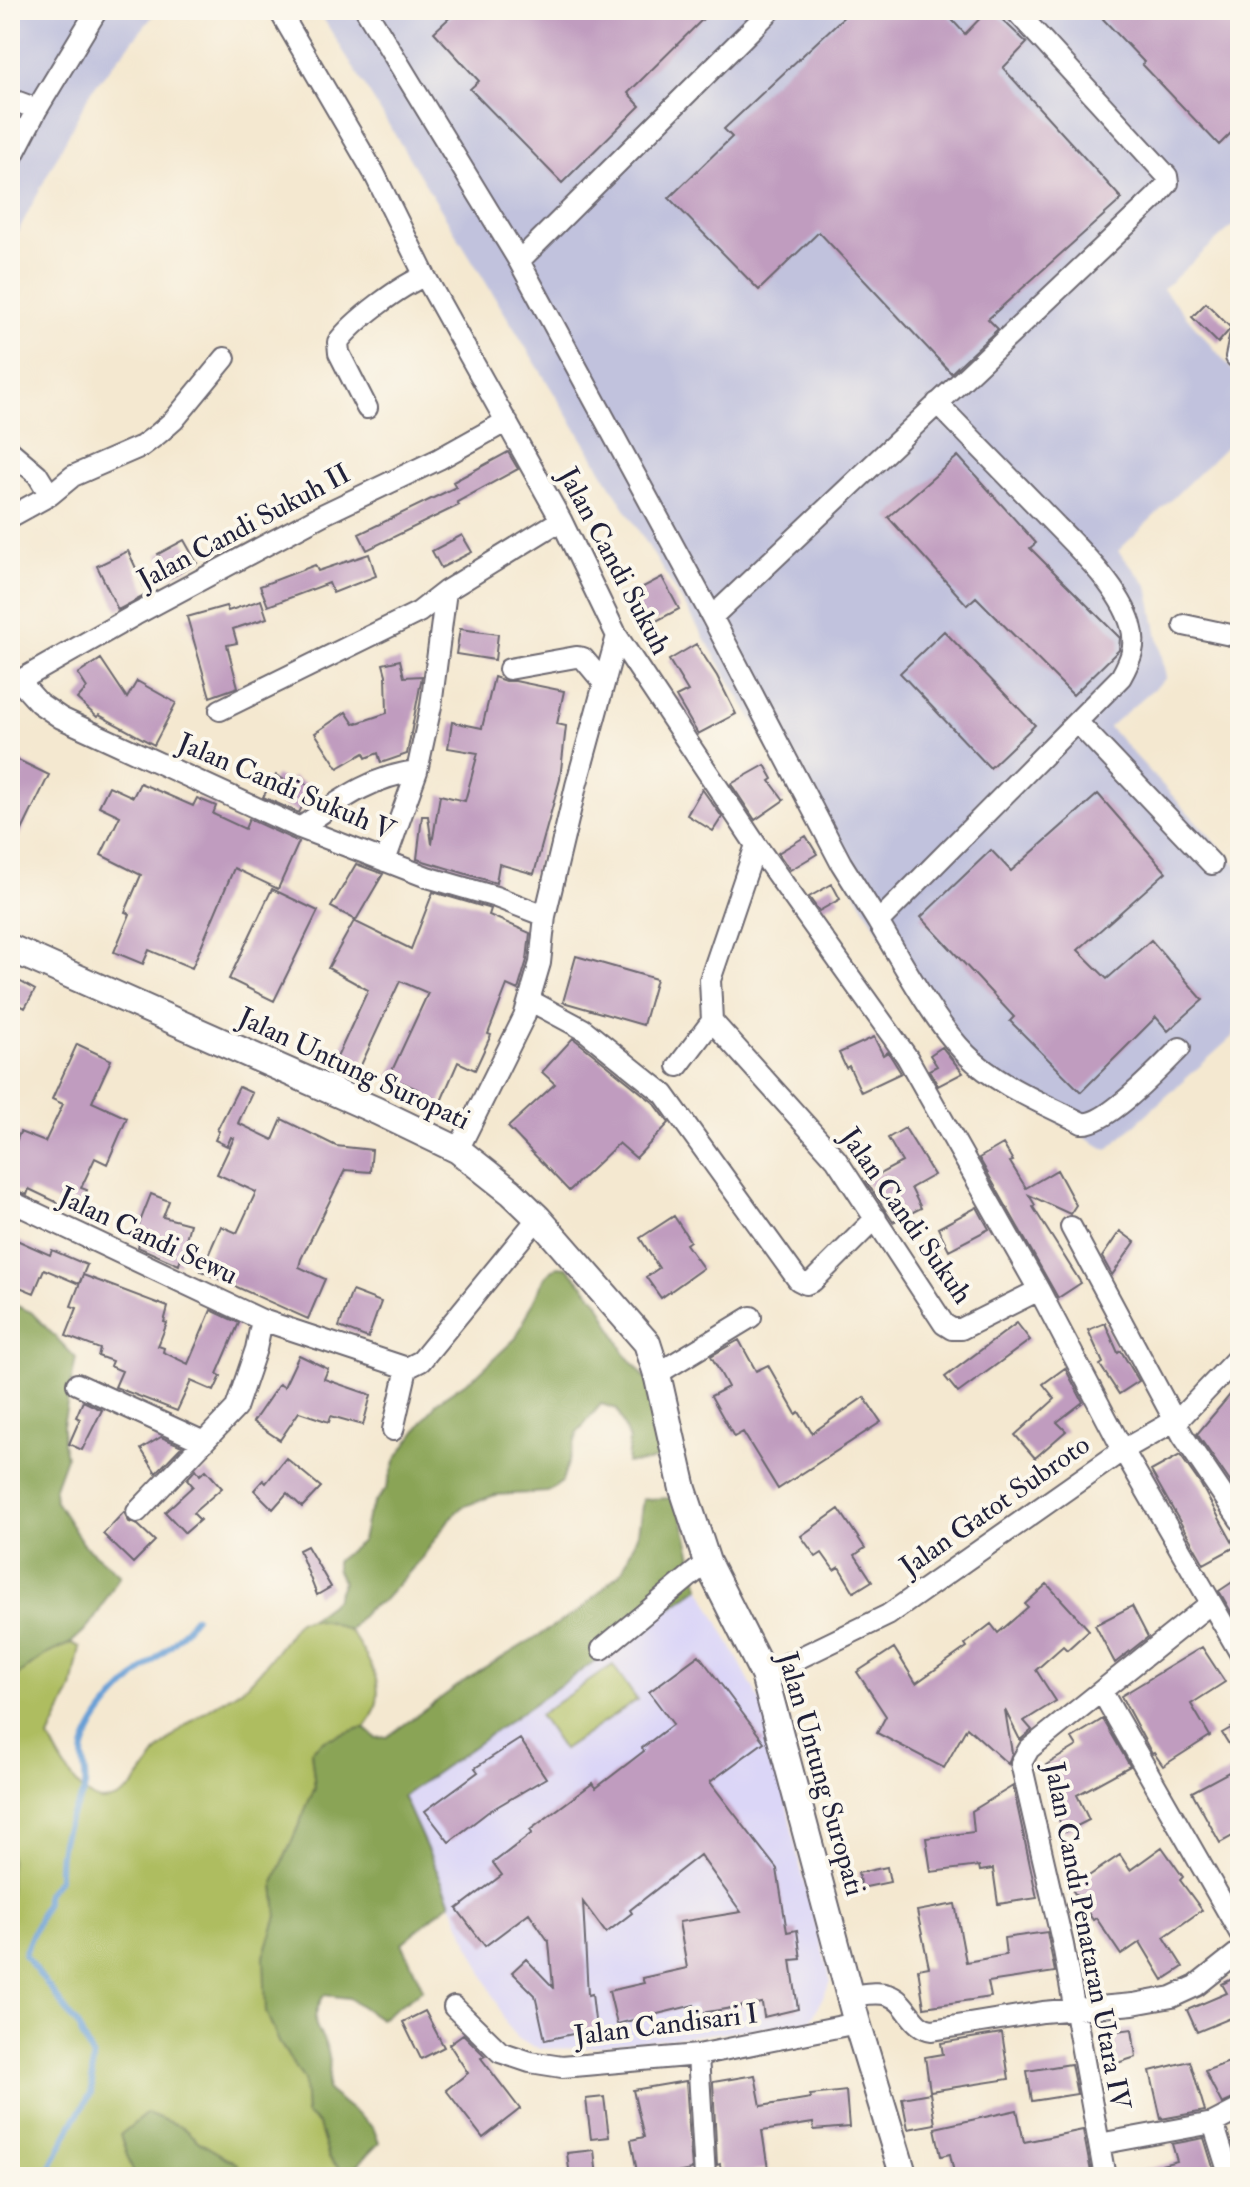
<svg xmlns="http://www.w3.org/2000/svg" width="1250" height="2187" font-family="'IM FELL Double Pica',serif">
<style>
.built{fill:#dbd6f7}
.industrial{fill:#c1c2dd}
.green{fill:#aebd60;stroke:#68704e;stroke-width:2}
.forest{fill:#8aa456;stroke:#566348;stroke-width:2}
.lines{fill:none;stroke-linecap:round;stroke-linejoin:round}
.stream{stroke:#679fd5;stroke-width:6}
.building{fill:#c09cbf}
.minor-casing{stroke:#6c676f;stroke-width:24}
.major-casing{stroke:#6c676f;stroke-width:30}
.minor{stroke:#fff;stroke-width:20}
.major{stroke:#fff;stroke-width:26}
.labels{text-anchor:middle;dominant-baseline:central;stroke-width:8;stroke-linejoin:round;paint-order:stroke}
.street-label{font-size:28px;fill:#22223b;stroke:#fbf7ec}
</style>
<rect width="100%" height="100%" fill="#fbf7ec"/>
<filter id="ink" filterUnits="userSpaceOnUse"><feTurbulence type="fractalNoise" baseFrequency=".0125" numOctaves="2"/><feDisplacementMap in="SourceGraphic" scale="16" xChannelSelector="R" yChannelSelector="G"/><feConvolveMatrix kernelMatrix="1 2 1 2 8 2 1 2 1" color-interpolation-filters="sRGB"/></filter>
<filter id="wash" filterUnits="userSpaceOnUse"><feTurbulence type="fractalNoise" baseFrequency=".006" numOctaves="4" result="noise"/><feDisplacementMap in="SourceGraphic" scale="32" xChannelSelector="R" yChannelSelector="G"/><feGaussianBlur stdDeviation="1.8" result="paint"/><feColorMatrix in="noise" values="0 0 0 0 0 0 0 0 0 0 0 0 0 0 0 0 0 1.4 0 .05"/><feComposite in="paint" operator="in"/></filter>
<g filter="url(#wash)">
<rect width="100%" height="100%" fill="#f4e8d0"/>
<path class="built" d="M700,1587L768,1716L798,1858L831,1982L810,2022L584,2048L540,2049L519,2040L507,2026L402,1796Z"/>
<path class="industrial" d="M10,10H158L91,91L10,247Z
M318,10H1240V219L1163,289L1240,379V433L1118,551L1148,586L1166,678L1109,727L1240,869V1012L1232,1037L1107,1150L960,1068L687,609Z"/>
<path class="green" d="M310,1619C323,1621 337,1622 348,1630C352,1633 356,1640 359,1645C378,1673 387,1699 365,1728H360L311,1751L315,1787L274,1883L277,1916L264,1957L279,2042L304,2080L306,2114L319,2125L329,2158L347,2177H241L237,2164L199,2142L182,2127L135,2177H10V1671L18,1675L45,1655L71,1643L80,1647L72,1689L49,1738C57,1755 82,1802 103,1801C134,1801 146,1763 164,1745C177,1731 196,1717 212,1707C224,1699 238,1693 248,1684C267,1665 283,1643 298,1621Z
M613,1665L637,1700L563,1750L539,1715Z"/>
<path class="forest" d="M557,1266L567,1267L598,1301L624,1352L651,1385L663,1457L648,1462L627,1463L629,1440L617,1409L601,1404L578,1432L562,1482L548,1492L495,1495L462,1507L450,1518L421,1559L384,1600L367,1609L349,1630L329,1622L310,1619L335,1600L343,1582L336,1569V1561L362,1541L367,1517L375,1502L386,1489L396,1459L438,1401L478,1374L516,1338L545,1277Z
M10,1303L31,1312L76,1358L63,1425V1443L66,1457L54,1490L55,1500L84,1545L120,1575L95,1618L84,1631L71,1643L45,1655L18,1675L10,1671Z
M677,1498L700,1587L403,1796L451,1902L402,1943L423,1989L380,2019L349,1998L324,1995C303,2031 325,2028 329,2057C331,2067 328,2080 327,2090L373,2127L379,2143L347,2176L329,2158L319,2125L306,2114L304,2080L279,2042L266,2012L264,1957L277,1916L274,1883L315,1787L311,1751L324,1740L361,1728H365L376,1738L387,1737L467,1679L582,1609L623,1570L638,1533L643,1499Z
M147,2113L182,2127L199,2142L237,2164L241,2177H135L120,2135Z"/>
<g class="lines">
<path class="stream" d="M46,2177L72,2124L91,2094L93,2058L77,2025L24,1954L46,1902V1894L59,1879C58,1858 61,1837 70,1818C74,1809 81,1801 84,1791C89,1776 80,1764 84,1749C95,1708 141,1672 171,1645C180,1637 187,1626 195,1617"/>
</g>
<g id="blocks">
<path class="building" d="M458,10H712L628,93L640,106L562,183L470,89L479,81L434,32Z
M851,10H943L965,34L988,10H992L1027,43L1003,68L1122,199L988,319L998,329L951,373L819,232L759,290L669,198L732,137L724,129Z
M1113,10H1240V124L1219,145L1142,64L1144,62L1103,19Z
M1206,303L1231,328L1218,343L1192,317Z
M508,452L518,469L457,502L459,505L367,550L359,534L456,487L453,482Z
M958,456L1036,543L1030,548L1120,638L1119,650L1073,695L976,597L967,605L888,517Z
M462,535L472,552L441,568L432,551Z
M184,540L197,563L171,577L158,554Z
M128,551L148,594L118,610L97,566Z
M369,554L376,576L333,593L329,583L268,606L260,586L315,565L318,571Z
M662,577L679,609L643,628L626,596Z
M261,600L267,618L233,629L237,643L227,645L238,687L210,697L187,617L226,606L228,611Z
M460,629L498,634L495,660L456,654Z
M944,631L1035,725L990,768L900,673Z
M696,644L717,676L736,714L698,734L676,697L688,691L669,660Z
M101,659L127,698L137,681L176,703L154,745L99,715L97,717L77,699L87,688L78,674Z
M400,660L404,677L422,676L407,754L381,763L378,753L366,758L364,753L338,768L315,733L346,712L354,724L387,713L386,675L383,664Z
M494,677L505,681H515L564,691L557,724L566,726L560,779L534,874L499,864L496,883L417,859L422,816H428L432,844L440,795L465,801L478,753L448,748L452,722L482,728Z
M10,756L49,775L10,855Z
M765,765L773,779L770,781L784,800L755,820L731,784Z
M276,775L290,783L292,777L312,787L299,813L263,797Z
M140,783L193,806L197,798L216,806L213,814L245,829L249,819L299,842L278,889L234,868L192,968L149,950L143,964L114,952L130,914L125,912L141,875L101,855L120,816L99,806L109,786L133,797Z
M702,789L722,817L713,831L687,815Z
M1098,794L1166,872L1078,950L1107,979L1151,940L1203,1000L1168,1031L1156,1017L1081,1092L1010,1021L1014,1017L921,917L991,850L1011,871Z
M806,836L817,854L790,870L778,853Z
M356,864L383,874L356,920L331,907Z
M832,884L840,899L819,911L809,897Z
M272,889L318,911L274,1001L229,979Z
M433,892L491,909L489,915L530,933L527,960L518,990L507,985L488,1034L491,1035L475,1070L458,1062L439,1106L415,1095L417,1089L389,1077L428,993L400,981L356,1076L333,1066L368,990L328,968L354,921L411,949Z
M576,956L656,979L643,1025L563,1002Z
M10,976L35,990L25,1008L10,1000Z
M874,1037L883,1055L888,1052L901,1073L861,1092L849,1066L846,1068L839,1053Z
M573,1038L654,1103L669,1123L636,1158L619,1143L569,1191L508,1127L555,1084L542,1072Z
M77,1044L111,1060L92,1102L127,1118L107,1164L95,1158L81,1188L87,1190L77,1212L29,1189L27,1195L10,1188V1156L20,1132L45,1142L63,1104L52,1099Z
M942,1047L963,1073L938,1086L929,1070L937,1066L930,1055Z
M239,1087L252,1093L238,1123L273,1140L282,1119L336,1146L372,1150L370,1172L345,1170L301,1259L299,1267L325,1279L308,1319L201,1271L221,1226L237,1233L256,1192L217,1174L234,1138L231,1137L227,1146L215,1140L219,1131L217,1130Z
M905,1128L934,1175L911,1188L921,1208L893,1222L866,1181L902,1162L888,1138Z
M1003,1144L1013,1161L1010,1162L1026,1188L1057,1170L1076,1205L1070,1214L1029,1195L1035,1205L1033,1207L1081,1283L1058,1298L979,1158Z
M151,1194L169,1201L163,1217L190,1224L179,1265L138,1247L140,1240L134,1237Z
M977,1207L989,1229L949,1250L938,1228Z
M674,1216L690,1241L686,1244L703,1268L661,1298L646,1277L659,1268L640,1238Z
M1120,1231L1135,1242L1112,1275L1102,1257Z
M10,1237L50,1255L52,1250L87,1265L79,1284L44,1269L34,1293L10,1283Z
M83,1275L168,1307L164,1322L167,1323L158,1346L164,1348L163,1352L188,1364L211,1310L239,1323L217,1374L221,1376L214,1391L191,1381L177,1411L115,1387L122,1371L110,1366L112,1361L98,1356L100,1349L66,1336L77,1308L71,1306Z
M352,1291L381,1302L368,1338L339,1327Z
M1017,1323L1030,1340L958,1393L945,1377Z
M1105,1323L1118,1353L1121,1351L1139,1381L1119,1394L1100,1365L1103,1363L1088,1330Z
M739,1340L756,1371L768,1365L796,1414L799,1412L812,1433L864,1397L881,1422L778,1489L743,1432L734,1437L711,1396L728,1387L711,1356Z
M299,1355L328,1369L324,1379L371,1395L363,1425L331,1416L329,1422L299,1412L280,1440L253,1422L279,1384L284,1387Z
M1065,1368L1083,1402L1057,1422L1066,1431L1035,1458L1015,1435L1055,1399L1043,1384Z
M1240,1383V1496L1197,1434Z
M83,1401L102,1410L82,1450L69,1444L80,1419L76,1417Z
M161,1437L182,1446L156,1473L141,1449Z
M1180,1455L1201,1485L1235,1547L1204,1564L1151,1471Z
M286,1458L321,1487L302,1507L287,1493L273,1509L254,1490L263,1480L266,1483Z
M196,1469L200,1475L206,1470L222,1488L193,1513L200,1520L185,1533L165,1512L193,1486L187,1479Z
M839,1509L865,1548L855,1555L872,1581L854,1592L839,1567L834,1570L822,1553L816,1557L801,1536Z
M124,1512L129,1522L138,1525L155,1541L133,1563L103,1534Z
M307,1546L331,1587L317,1595L299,1550Z
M1240,1577V1627L1219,1591Z
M1047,1584L1089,1630L1067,1650L1063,1646L1036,1670L1056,1701L1024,1721L1032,1730L1020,1740L1005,1710L1012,1753L1008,1764L967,1727L944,1768L877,1733L886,1716L857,1672L894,1648L916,1683L967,1647L965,1644L991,1624L998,1633L1028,1607L1025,1604Z
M1132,1606L1148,1637L1115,1663L1095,1625Z
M1202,1647L1225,1682L1191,1704L1210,1736L1163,1766L1154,1753L1152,1754L1121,1696Z
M699,1655L764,1742L710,1782L777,1869L787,1932L797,1930L801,1959L791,1960L798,2009L764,2017L762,2003L695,2014L694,2005L617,2024L609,1991L644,1983L642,1978L687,1968L679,1922L741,1912L700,1855L630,1910L632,1913L606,1933L583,1902L588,1995L592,1994L596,2029L545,2040L535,1995L512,1972L526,1959L553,1987L549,1942L529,1913L485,1946L457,1909L502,1875L493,1863L532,1833L530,1830L593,1783L596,1788L644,1751L642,1748L673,1724L649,1692Z
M1103,1719L1130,1766L1077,1795L1089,1820L1065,1832L1051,1804L1066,1797L1046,1765L1077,1746L1072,1738Z
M1240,1723V1762L1222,1733Z
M520,1739L546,1778L488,1812L449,1842L425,1811L478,1772L475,1768Z
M1240,1766V1832L1220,1843L1192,1792Z
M1013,1786L1037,1898L998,1904L993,1869L980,1871L979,1866L931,1872L926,1838L974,1832L972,1811Z
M1162,1847L1183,1877L1180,1880L1202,1910L1164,1937L1183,1967L1163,1980L1140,1942L1121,1955L1096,1918L1093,1920L1071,1888L1120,1855L1130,1870Z
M887,1867L890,1882L861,1888L858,1873Z
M955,1904L966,1962L1006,1955L1004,1938L1047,1932L1055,1972L988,1982L991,1997L924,2007L918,1969L929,1967L917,1911Z
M1240,1975V2018L1238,2015L1197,2032L1187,2010L1227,1993L1222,1984Z
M425,2011L444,2047L421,2059L403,2022Z
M1132,2029L1136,2057L1108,2066L1102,2033Z
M1002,2033L1009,2079L930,2091L925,2057L943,2054L941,2043Z
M463,2034L485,2056L481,2058L520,2109L483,2138L446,2090L468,2073L449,2044Z
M1240,2058V2096L1222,2104L1205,2071Z
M1190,2061L1205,2111L1161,2119L1150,2071Z
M1071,2064L1077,2094L1032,2101L1027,2071Z
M755,2075L761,2106L811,2098L810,2095L846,2091L849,2127L814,2130L813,2123L762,2131L768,2169L722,2176L720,2164L717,2165L713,2082Z
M686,2081L692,2170L654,2177H638L631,2140L644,2137L633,2090Z
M930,2093L935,2124L908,2129L902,2098Z
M604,2097L609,2137L591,2139L586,2099Z
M1017,2110L1024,2142L1083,2130L1092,2177H955L950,2154L941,2156L935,2128Z
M1204,2138L1216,2177H1136L1135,2172L1177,2161L1172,2144Z
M594,2150L597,2177H570L567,2153Z"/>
</g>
</g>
<g filter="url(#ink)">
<use href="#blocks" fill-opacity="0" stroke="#6c676f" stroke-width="2"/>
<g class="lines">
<g class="minor-casing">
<path id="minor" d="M279,10L374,173L425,276
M366,10L519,261L771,10
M10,99L37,109L97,10
M10,161L37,109
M519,261L712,617L1156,197L1168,183L1167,176L1015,10
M1236,357L1240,338
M937,403C971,438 1006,474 1040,509C1069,540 1119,584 1131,625C1137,645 1131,659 1121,677L878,922C902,962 934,1022 966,1054C998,1086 1043,1103 1082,1123C1106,1126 1162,1066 1180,1048
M367,408L339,353L338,342C353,321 401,285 425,276L561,520L617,636L756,845L907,1057L1039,1290L1123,1450L1240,1653
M10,451L37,474L50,495L10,517
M50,495L73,476L142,446L158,434L174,420L225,358
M712,617L841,863L878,922
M1184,625L1240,637
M509,669L576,657L583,658L603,682
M20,682L39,703L61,718L300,828L427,877L496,897L545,916
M10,686L135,615L322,515L439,459L507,421
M220,710L419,612L446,591L561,520
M1077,722L1212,864
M300,828C338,802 371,776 417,771
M756,845L710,980L712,1021L836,1159L944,1324L952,1329H961L1039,1290
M385,861L417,771L431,706L446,591
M529,1000L583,1029L664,1094L798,1280L806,1284L813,1281L876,1218
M678,1066L712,1021
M458,1150L524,1017L540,963L545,916L576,786L617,636
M10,1201L262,1320L407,1368L421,1361L538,1218
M1071,1227L1183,1436L1240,1520
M657,1374L751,1317
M77,1384L204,1442
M393,1430L407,1368
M137,1512L236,1408L256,1349L262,1320
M602,1649L707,1562
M764,1675L888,1615L1123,1450L1181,1417L1240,1355
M1102,1692L1240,1933
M850,1996C861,1995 877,1991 888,1995C908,2001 911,2028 932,2030L1043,2012L1133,2004L1172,1997L1196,1986L1240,1951
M454,2007L500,2052L530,2062L562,2067L698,2055L857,2023
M698,2055L705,2177
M1213,2123L1230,2177
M1099,2144L1213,2123L1240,2109
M1105,2177L1063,1945L1021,1763L1029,1749L1211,1603"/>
</g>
<g class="major-casing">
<path id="major" d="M10,948L377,1111L458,1150L511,1192L538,1218L647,1343L657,1374L683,1489L707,1562L764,1675L857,2023L904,2177"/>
</g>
<use href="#minor" class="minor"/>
<use href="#major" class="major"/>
</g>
</g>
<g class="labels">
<g class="street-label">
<text transform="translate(244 527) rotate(-28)">Jalan Candi Sukuh II</text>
<text transform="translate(614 561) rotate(62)">Jalan Candi Sukuh</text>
<text transform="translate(286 787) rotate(23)">Jalan Candi Sukuh V</text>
<text transform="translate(354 1069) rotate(25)">Jalan Untung Suropati</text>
<text transform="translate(906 1216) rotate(55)">Jalan Candi Sukuh</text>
<text transform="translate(148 1236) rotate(25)">Jalan Candi Sewu</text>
<text transform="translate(995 1506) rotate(-35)">Jalan Gatot Subroto</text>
<text transform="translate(821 1774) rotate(74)">Jalan Untung Suropati</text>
<text transform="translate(1087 1936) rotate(79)">Jalan Candi Penataran Utara IV</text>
<text transform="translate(666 2025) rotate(-7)">Jalan Candisari I</text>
</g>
</g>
<rect width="1250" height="2187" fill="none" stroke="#fbf7ec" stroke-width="40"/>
</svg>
